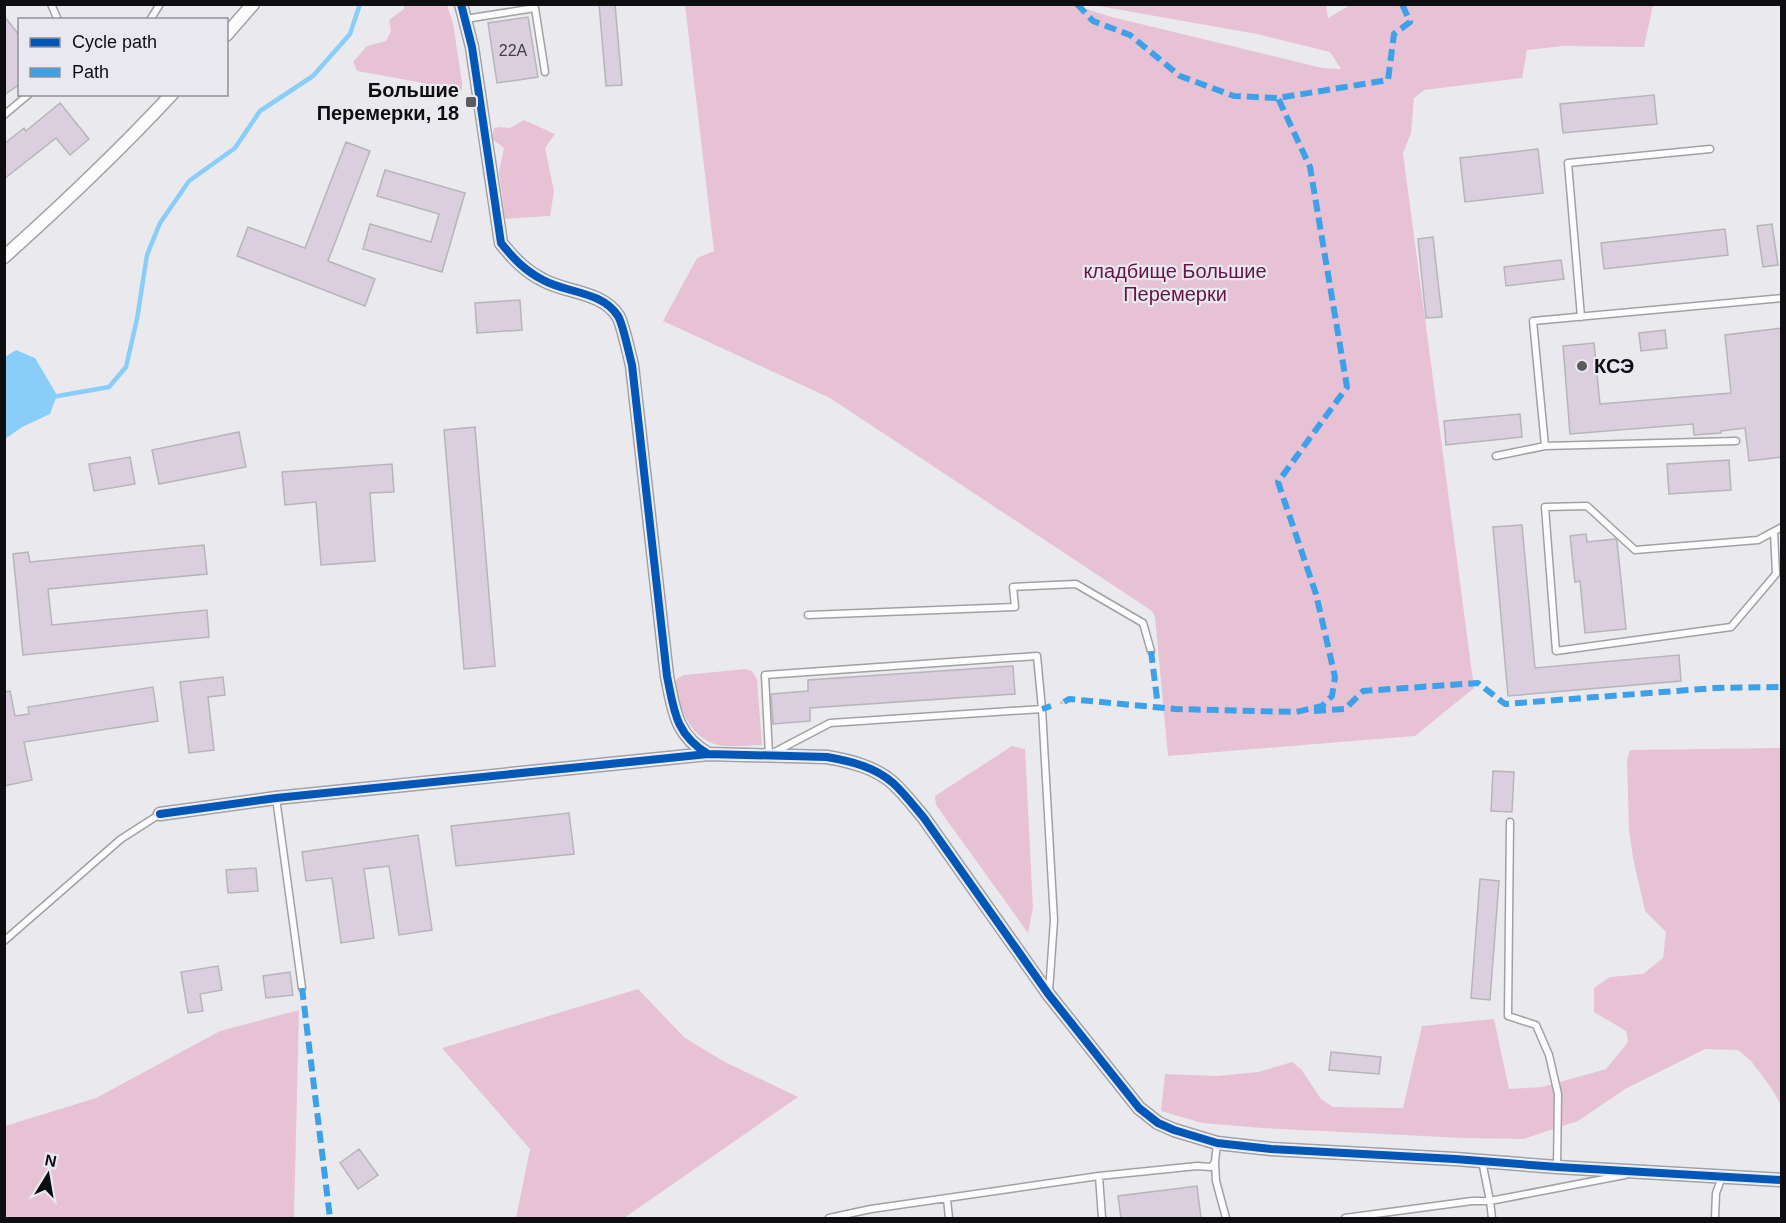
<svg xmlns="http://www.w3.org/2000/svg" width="1786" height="1223" font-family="Helvetica,sans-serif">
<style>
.green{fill:#e7c2d5}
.water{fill:#89cef8}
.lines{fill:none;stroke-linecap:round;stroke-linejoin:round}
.stream{stroke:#89cef8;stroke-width:4.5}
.building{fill:#dbcedf;stroke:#b6b5b8;stroke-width:1.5}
.lane-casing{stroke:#a1a1a4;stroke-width:9}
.street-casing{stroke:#a1a1a4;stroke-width:15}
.path{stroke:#c9c9cb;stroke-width:3;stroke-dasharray:3 3;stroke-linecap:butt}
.lane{stroke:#fcfcfc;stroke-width:6}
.street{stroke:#fcfcfc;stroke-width:12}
.quiet{stroke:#3da1ea;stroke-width:6;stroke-dasharray:12 6;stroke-linecap:butt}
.cycleway-casing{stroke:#e9e8f0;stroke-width:11}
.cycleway{stroke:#0057b8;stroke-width:8}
.poi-dot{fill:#5b5b5e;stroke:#e9e8f0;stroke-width:2}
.labels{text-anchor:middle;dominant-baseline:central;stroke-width:4.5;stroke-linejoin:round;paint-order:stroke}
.number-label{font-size:16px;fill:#413e44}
.poi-label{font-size:20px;font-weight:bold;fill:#0e0e10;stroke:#e9e8f0;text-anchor:end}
.park-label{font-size:20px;fill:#661444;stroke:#e9e8f0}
</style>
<rect width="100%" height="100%" fill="#eaeaee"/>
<path class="green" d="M1352,4L1653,5L1644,47L1564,46L1527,50L1522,78L1424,90L1414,98L1411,133L1403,153L1474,688L1415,736L1168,756L1155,617L1152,611L830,398L663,321L697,258L714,251L685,5H1074L1108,16L1322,68L1341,69L1330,52L1257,34L1093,5H1326L1328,18Z
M404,5H447L453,23L462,83V90L357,71L353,62L367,46L386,41L391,31L389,20L404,9Z
M524,120L555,134L545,148L554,191L550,216L505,219L499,172L504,148L492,139L494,128L500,127L510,128Z
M746,669L752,671L757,679L762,745C749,745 732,748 719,745C691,740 678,707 675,682L678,678L684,675Z
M1012,746L1025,749L1033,908L1028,933L936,805L935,796Z
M1781,748V1105L1772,1089L1751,1061L1738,1050L1705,1049L1625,1089L1578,1121L1523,1139L1464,1138L1262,1128L1202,1123L1161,1111L1165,1074L1217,1076L1258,1072L1292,1062L1301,1069L1321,1099L1333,1107L1403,1108L1422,1026L1494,1019L1509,1089L1542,1087L1606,1069L1628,1042L1626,1031L1594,1012V988L1610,977L1643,974L1663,958L1666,932L1645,911L1633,858L1629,830L1627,760L1630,750Z
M638,989L685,1038L723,1061L798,1097L624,1218H516L530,1149L442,1048Z
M299,1010L294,1218H5V1126L96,1098L220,1031Z"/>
<path class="water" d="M16,350L35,358L57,395L50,414L22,427L5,439V357Z"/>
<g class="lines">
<path class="stream" d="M52,397L109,387L126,367L137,319L147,255L160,223L189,181L235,148L260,111L313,76L350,34L360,4"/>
</g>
<path class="building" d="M599,4H615L622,85L606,86Z
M4,16L20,36V84L4,95Z
M528,17L538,77L497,83L488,23Z
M1654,95L1657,124L1563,133L1560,104Z
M60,103L89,139L70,155L56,138L4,179V144L24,128L26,131Z
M346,142L370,151L328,261L375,279L365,306L237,256L248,227L305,248Z
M1538,149L1543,193L1465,202L1460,158Z
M385,170L465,193L442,272L363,249L370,224L431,242L439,214L377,196Z
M1772,224L1778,265L1763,267L1757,226Z
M1725,229L1728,255L1604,269L1601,243Z
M1433,237L1442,317L1426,318L1418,239Z
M1561,260L1564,279L1506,286L1504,267Z
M520,300L522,330L477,333L475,303Z
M1782,328V457L1749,461L1745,428L1721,431V433L1694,435L1693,424L1570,434L1563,346L1594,343L1600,404L1731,393L1725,335Z
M1665,330L1667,348L1641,351L1639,333Z
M1520,414L1522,437L1446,445L1444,421Z
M475,427L495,666L464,669L444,430Z
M239,432L246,467L159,484L152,450Z
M130,457L135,484L94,491L89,464Z
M1729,460L1731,490L1669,494L1667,464Z
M392,464L394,492L370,493L375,561L321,565L316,502L285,505L282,472Z
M1522,525L1535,668L1679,655L1681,681L1508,696L1493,527Z
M1586,534L1587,542L1615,539L1617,541L1626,629L1585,633L1580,581L1575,582L1570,536Z
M204,545L207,574L48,589L52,625L207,610L209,637L23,655L13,554L28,552L30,562Z
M1013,666L1015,694L810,708V721L773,724L771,694L808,691V680Z
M223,677L225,695L208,697L214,750L189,753L180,682Z
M153,687L158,721L24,742L32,780L4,786V692L10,691L15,716L29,714L28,707Z
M1493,771L1514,772L1512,812L1491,811Z
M569,813L574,854L456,866L451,826Z
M418,835L432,930L399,935L389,866L364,869L374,938L341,943L332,878L306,881L302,852Z
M256,868L258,891L228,893L226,870Z
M1480,879L1499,881L1490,1000L1471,998Z
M218,966L222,990L200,994L203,1011L188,1013L181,972Z
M290,972L293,995L266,998L263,976Z
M1331,1052L1381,1057L1379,1074L1329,1070Z
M359,1149L378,1175L358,1189L340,1163Z
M1197,1186L1201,1218H1121L1118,1196Z"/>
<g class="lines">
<g class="lane-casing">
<path id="lane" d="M51,4L58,20
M465,19L535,8L545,72
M150,20L160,4
M4,115L29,94
M1581,317L1568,163L1710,149
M1545,446L1533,321L1782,298
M1496,456L1545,446L1736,441
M1774,532L1776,574L1731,627L1556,651L1545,507L1587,506L1635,550L1758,540L1782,527
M808,615L1015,607L1013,587L1076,584L1143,623L1151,651
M1042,709L1037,656L765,675L769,755L830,723L1042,709L1054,920L1049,992
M276,798L302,988
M1510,822L1508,1016L1536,1025L1549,1055L1558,1094L1557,1167
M4,941L121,839L160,814
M1482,1161L1490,1201L1492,1218
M1215,1163L1216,1181L1226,1218
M1099,1176L1102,1218
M947,1199L949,1218
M829,1218L871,1209L1099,1176L1197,1166L1211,1167L1215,1162L1217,1143
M1345,1218L1472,1201H1490L1625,1175
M1715,1218L1716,1193L1722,1177"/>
</g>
<g class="street-casing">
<path id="street" d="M461,4L472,47L501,243C513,258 525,271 543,280C566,293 602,291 618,316C623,324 629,354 632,365L667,676C674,710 675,734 708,754
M226,35L253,4
M4,257C62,205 119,151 172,94
M160,814L276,798L708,754L827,757C850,761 875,767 893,783C904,793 914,806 924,818L1049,995L1139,1108L1158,1123L1174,1130L1217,1143L1271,1149L1455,1159L1557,1167L1782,1180"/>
</g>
<path class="path" d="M1060,703L1064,702"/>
<use href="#lane" class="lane"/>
<use href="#street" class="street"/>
<path class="quiet" d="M1077,4L1093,21L1130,35L1180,76L1234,96L1278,98
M1151,651L1158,707
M1064,702L1069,699L1175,709L1296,712L1322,706L1332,696L1335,677L1316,594L1278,482L1347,387L1310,167L1278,98L1388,80L1394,34L1410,22L1402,4
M1042,709L1051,706
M1314,711L1345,709L1363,691L1478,683L1505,704L1715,688L1782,687
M302,988L330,1218"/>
<g class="cycleway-casing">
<path id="cycleway" d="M461,4L472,47L501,243C513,258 525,271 543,280C566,293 602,291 618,316C623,324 629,354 632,365L667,676C674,710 675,734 708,754
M160,814L276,798L708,754L827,757C850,761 875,767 893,783C904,793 914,806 924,818L1049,995L1139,1108L1158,1123L1174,1130L1217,1143L1271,1149L1455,1159L1557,1167L1782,1180"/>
</g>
<use href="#cycleway" class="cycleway"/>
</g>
<g class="poi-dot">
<rect x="465" y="96" width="12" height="12" rx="3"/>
<circle cx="1582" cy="366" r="6"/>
</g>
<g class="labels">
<g class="number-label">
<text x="513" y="50">22А</text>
</g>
<g class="poi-label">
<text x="459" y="90">Большие<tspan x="459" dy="23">Перемерки, 18</tspan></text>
<text x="1594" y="366" text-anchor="start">КСЭ</text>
</g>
<g class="park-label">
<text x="1175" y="271">кладбище Большие<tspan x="1175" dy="23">Перемерки</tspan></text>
</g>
</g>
<rect width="1786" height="1223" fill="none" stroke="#0e0e10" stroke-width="12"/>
<rect x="18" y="18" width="210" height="78" fill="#e9e8f0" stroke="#919196" stroke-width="1.5"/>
<rect x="30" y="38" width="30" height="9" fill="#0057b8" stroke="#919196" stroke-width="1.5"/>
<text x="72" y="48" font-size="18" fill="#0e0e10">Cycle path</text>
<rect x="30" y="68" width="30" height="9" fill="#3da1ea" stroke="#919196" stroke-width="1.5"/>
<text x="72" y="78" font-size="18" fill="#0e0e10">Path</text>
<g transform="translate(48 1175) rotate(11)" stroke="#e9e8f0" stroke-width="4.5" paint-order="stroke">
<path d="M0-4.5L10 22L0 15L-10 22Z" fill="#0e0e10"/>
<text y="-9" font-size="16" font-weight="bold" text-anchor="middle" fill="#0e0e10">N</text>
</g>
</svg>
